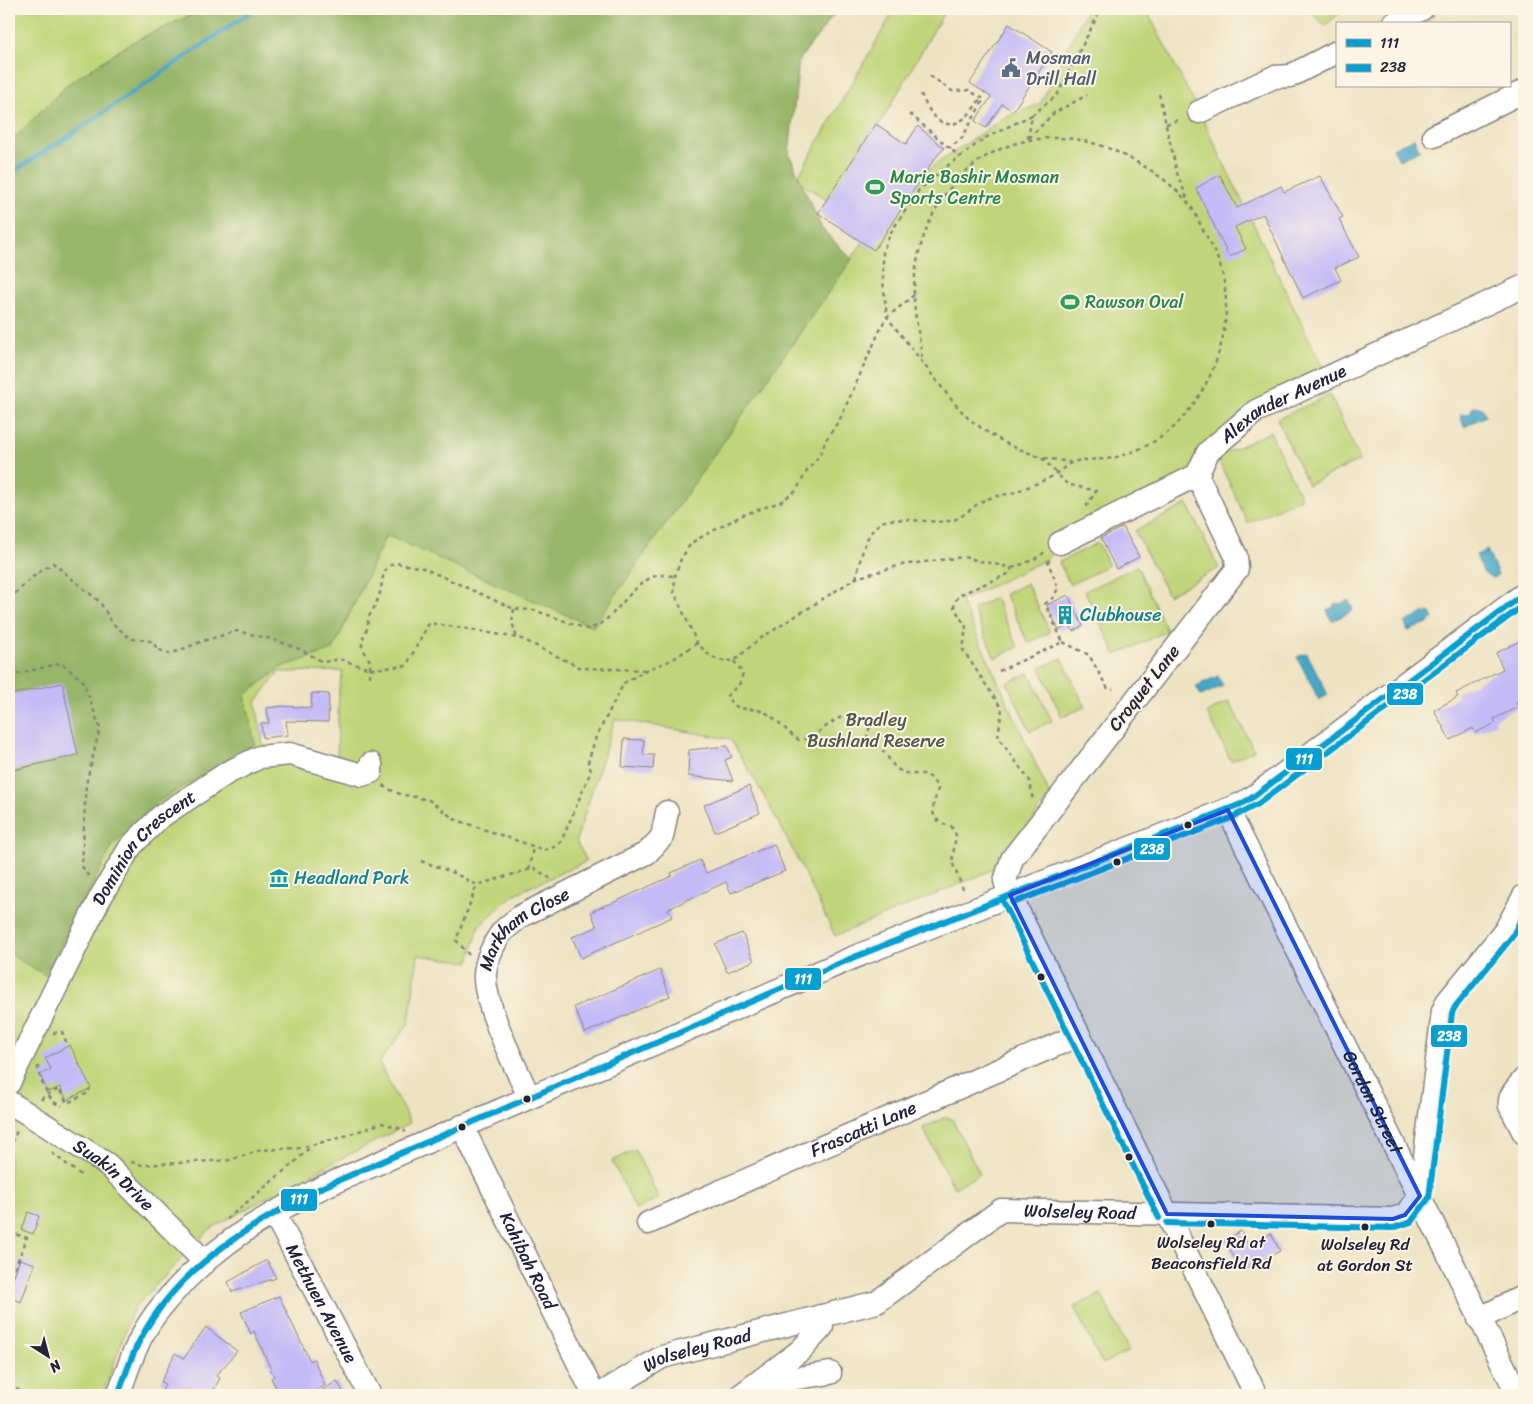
<svg xmlns="http://www.w3.org/2000/svg" width="1533" height="1404" font-family="Sriracha,sans-serif">
<style>
.green{fill:#c0d579;stroke:#717c5a;fill-rule:evenodd}
.forest{fill:#98b669;stroke:#5d6c52}
.water{fill:#45a6c5;stroke:#346480}
.lines{fill:none;stroke-linecap:round;stroke-linejoin:round}
.stream{stroke:#45a6c5;stroke-width:4.5}
.building{fill:#c3baf7}
.minor-casing{stroke:#88827e;stroke-width:25}
.path{stroke:#88827e;stroke-width:2.5;stroke-dasharray:4 4;stroke-linecap:butt}
.minor{stroke:#fff;stroke-width:22}
.bus-1-casing{stroke:#fcf5e5;stroke-width:10}
.bus-2-casing{stroke:#fcf5e5;stroke-width:10}
.bus-1{stroke:#059fd4;stroke-width:6}
.bus-2{stroke:#059fd4;stroke-width:6}
.marked{fill:#1d4ed8;fill-opacity:0.2;stroke:#1d4ed8;stroke-width:4;stroke-linejoin:round}
.bus-dot{fill:#22223b;stroke:#fcf5e5;stroke-width:2}
.labels{text-anchor:middle;dominant-baseline:central;stroke-width:4;stroke-linejoin:round;paint-order:stroke}
.bus-label{font-size:17px;fill:#22223b;stroke:#fcf5e5}
.service-label{font-size:18px;fill:#4e5e75;stroke:#fcf5e5;text-anchor:start}
.leisure-label{font-size:18px;fill:#27864d;stroke:#fcf5e5;text-anchor:start}
.street-label{font-size:18px;fill:#22223b;stroke:#fcf5e5}
.culture-label{font-size:18px;fill:#0d838f;stroke:#fcf5e5;text-anchor:start}
.park-label{font-size:18px;fill:#51584e;stroke:#fcf5e5}
.line-badge{stroke:#fcf5e5;stroke-width:2}
.badge-label{font-size:14px;text-anchor:middle;font-weight:bold;fill:#fff}
</style>
<rect width="100%" height="100%" fill="#fcf5e5"/>
<filter id="ink" filterUnits="userSpaceOnUse"><feTurbulence type="fractalNoise" baseFrequency=".02" numOctaves="2"/><feDisplacementMap in="SourceGraphic" scale="10" xChannelSelector="R" yChannelSelector="G"/><feConvolveMatrix kernelMatrix="1 2 1 2 8 2 1 2 1" color-interpolation-filters="sRGB"/></filter>
<filter id="wash" filterUnits="userSpaceOnUse"><feTurbulence type="fractalNoise" baseFrequency=".0096" numOctaves="4" result="noise"/><feDisplacementMap in="SourceGraphic" scale="20" xChannelSelector="R" yChannelSelector="G"/><feGaussianBlur stdDeviation="1.12" result="paint"/><feColorMatrix in="noise" values="0 0 0 0 0 0 0 0 0 0 0 0 0 0 0 0 0 1.4 0 .05"/><feComposite in="paint" operator="in"/></filter>
<g filter="url(#wash)">
<rect width="100%" height="100%" fill="#ede3c2"/>
<path class="green" d="M9,9H204L131,43L68,84L9,143Z
M895,9H946L874,134L830,202L796,180Z
M1087,9H1146L1199,112L1327,376L1256,411L1197,475L1060,543L1047,559L961,601L1050,795L1001,864L981,875L835,936C803,869 770,802 730,739L615,719L576,841L587,861L513,895L479,926L469,962L418,955L409,1023L379,1063L410,1123L275,1193L210,1229L133,1309L103,1395H9V332L333,650L386,535L593,626L901,188L1004,118L1040,104ZM343,671L339,689L337,760L263,745L256,702L279,672Z
M1308,9H1344L1325,26Z
M1330,395L1360,460L1308,485L1277,419Z
M1270,432L1301,498L1248,523L1217,457Z
M1187,504L1219,568L1168,595L1135,531Z
M1098,543L1109,565L1070,585L1059,562Z
M1137,566L1167,631L1116,655L1085,591Z
M1027,583L1050,632L1028,643L1005,594Z
M995,598L1018,647L995,658L973,609Z
M1062,658L1085,707L1062,717L1040,668Z
M1029,673L1052,721L1030,731L1007,683Z
M1229,701L1254,750L1231,761L1207,713Z
M946,1117L952,1119L980,1174L954,1188L923,1128Z
M635,1150L659,1198L636,1210L612,1161Z
M1101,1294L1129,1351L1102,1364L1074,1307Z"/>
<path class="forest" d="M204,9H838L799,60L789,154L822,229L852,259L593,627L386,535L333,650L282,667L245,695L255,744L156,803L113,845L45,975L9,954V143L68,84L131,43Z"/>
<path class="water" d="M1414,138L1419,150L1399,160L1393,148Z
M1477,406L1482,408L1486,416L1464,427L1460,415L1471,413L1472,408Z
M1487,550L1498,575L1492,578L1483,572L1476,555Z
M1348,600L1353,609L1352,611L1332,621L1331,620L1327,610L1334,607V604L1338,603L1340,604Z
M1425,612L1426,614L1430,612L1433,619L1430,620V622L1408,631L1405,623Z
M1307,653L1328,695L1319,700L1297,657Z
M1218,676L1223,686L1201,696L1196,686Z"/>
<g class="lines">
<path class="stream" d="M9,174L69,136L255,9"/>
</g>
<g id="blocks">
<path class="building" d="M1009,24L1052,52L1013,111L1002,104L986,128L975,121L991,97L970,83Z
M876,124L906,144L918,126L944,148L933,161L874,250L818,213Z
M1220,175L1237,208L1281,186L1284,192L1320,176L1343,217L1339,219L1359,257L1335,268L1341,280L1303,298L1263,214L1235,227L1246,249L1229,257L1196,188Z
M1123,527L1139,557L1116,569L1101,538Z
M1068,595L1083,626L1073,631L1070,625L1059,630L1047,605Z
M1524,639V699L1516,703L1518,707L1494,719L1496,723L1475,733L1473,728L1450,740L1434,710L1458,697L1456,693L1503,669L1496,653Z
M62,683L78,755L9,771V695Z
M312,693L329,694L328,722L286,721L288,735L263,738L261,723H269L267,708L283,706L311,708Z
M624,739L644,740L643,755H654L653,769L622,767Z
M727,746L732,757L725,760L733,781L688,776L689,750Z
M749,786L760,813L715,832L704,805Z
M774,844L785,871L731,893L726,882L668,909L672,917L581,958L572,937L597,927L591,912L608,904V905L672,876L671,873L700,860L706,873Z
M742,933L754,961L727,972L715,944Z
M660,970L670,996L585,1033L574,1007Z
M70,1045L91,1088L67,1100L60,1087L48,1092L40,1075L51,1069L45,1058Z
M28,1212L39,1216L33,1234L22,1230Z
M1241,1231L1248,1245L1271,1233L1280,1251L1241,1271L1225,1240Z
M20,1259L35,1264L21,1302L9,1297V1289Z
M267,1260L276,1278L232,1292L228,1282Z
M279,1296L310,1361L314,1359L325,1386L304,1395H280L271,1378L274,1376L254,1331L251,1334L241,1312Z
M206,1327L237,1351L216,1376L220,1378L211,1395H160L165,1384L161,1382L175,1353L184,1358Z
M337,1381L345,1395H314Z"/>
</g>
</g>
<g filter="url(#ink)">
<use href="#blocks" fill-opacity="0" stroke="#88827e" stroke-width="1"/>
<g class="lines">
<g class="minor-casing">
<g id="minor">
<path d="M1393,24L1422,9"/>
<path d="M1199,112L1274,77L1290,76L1337,52"/>
<path d="M1434,136L1524,91"/>
<path d="M1197,475L1236,556L1237,569L1012,859L1005,881L1010,895L1256,1395"/>
<path id="s1" d="M1060,543L1197,475L1208,452L1256,411L1524,286"/>
<path id="s2" d="M1228,810L1518,1395"/>
<path d="M1524,1079C1518,1087 1508,1095 1510,1106L1524,1133"/>
<path id="s3" d="M9,1083L100,898L131,846L160,817L227,773L260,757L290,754L362,775L371,772V764"/>
<path id="s4" d="M529,1097C516,1067 483,1004 485,974C486,960 494,942 503,931C508,926 515,921 521,916L647,853L662,837L667,812"/>
<path id="s5" d="M9,1102L107,1164L205,1262"/>
<path id="s6" d="M462,1126L594,1395"/>
<path id="s7" d="M274,1213L370,1395"/>
<path id="s8" d="M648,1223L1079,1035"/>
<path d="M1479,1319L1524,1296"/>
<path d="M759,1384L830,1373"/>
<path d="M118,1395C126,1375 133,1350 144,1332C165,1295 208,1256 243,1232C268,1215 296,1201 323,1187L852,958L1241,804L1253,797L1524,594"/>
<path id="s9" d="M599,1395L662,1357L877,1302L1001,1210L1393,1219L1405,1215L1420,1196L1443,1011L1447,1002L1505,931L1524,896"/>
<path d="M741,1395L801,1350L822,1327L820,1316"/>
</g>
</g>
<path class="path" d="M930,76L952,91L968,90L984,99L962,138L950,148
M921,94C929,113 944,137 967,116C972,111 977,104 981,97
M1159,94L1177,173L1189,203
M910,114L960,157
M1032,115L985,138L946,167L919,190L891,232L883,251V282L887,317L954,403L969,419L987,432L1009,445L1042,458L1067,484L1096,491L1084,510
M1166,124L1181,119
M1029,138L1054,113L1087,95
M1028,139L1032,115L1057,95L1101,9
M914,295L885,319L840,419L827,438L819,456L807,471L796,491L780,502L743,515L705,535L691,543L681,559L675,576L674,592L697,643L708,654L718,660L734,661L758,640L856,578L901,565L963,557L1012,568L1008,574L961,594L956,600L954,607L966,627L963,650L1002,709L998,737L1030,781L1033,802
M1044,458L1070,462
M1012,568L1033,560L1045,552
M856,578C861,559 863,537 879,524C892,513 935,526 953,520C965,517 974,504 985,500C994,496 1003,495 1012,493C1023,489 1036,484 1047,479C1056,475 1062,469 1069,464C1081,457 1099,461 1112,458C1135,453 1162,440 1178,423C1215,384 1235,325 1222,272C1218,257 1210,242 1202,228C1198,220 1195,211 1189,204C1173,184 1152,170 1129,158C1105,145 1079,137 1051,138C968,140 916,212 914,291C913,315 921,337 922,361
M9,599L34,576L53,563L100,602L112,623L131,639L146,640L153,642L157,649L170,654L206,640L237,631L271,639L300,649L323,662L339,659L370,669L406,666L429,623L469,629L522,639L581,668L646,670
M514,609L512,622L517,638
M1063,642L1089,655L1108,689H1113
M734,661L743,673L740,683L727,696C739,717 749,703 768,714C779,721 788,733 799,740C804,739 810,738 814,735C833,723 848,704 871,723L867,736L870,744C874,746 878,747 881,749C888,755 891,765 899,770C916,781 926,763 938,789C933,807 926,820 951,826L956,835L952,862L963,889
M999,671L1063,642L1045,604L1054,597L1058,588L1048,562L1050,559
M9,676L61,663L83,681L100,728L86,784L82,866L90,879
M370,677V661L362,647V641L368,626V618L375,606L380,593L384,572L389,566L396,563L423,568L514,609L534,610L587,629C614,625 627,586 655,576C662,574 669,576 675,576
M383,785L386,788L400,794L429,800L454,819L544,850L555,847L561,842L591,771L588,762L596,737L624,683L646,670L672,660L697,643
M421,861L452,872L477,885L534,868L551,879
M529,870L533,847
M469,955L456,940L477,885
M53,1033L62,1032L68,1046
M38,1066C38,1075 47,1096 54,1102C55,1103 60,1105 62,1106
M41,1100L44,1096L59,1089L67,1103L90,1092L89,1089
M9,1150L18,1128
M52,1153L81,1175
M131,1162L142,1165L230,1160L261,1150L300,1148L342,1137L382,1123L402,1129L406,1132
M227,1219L296,1161L311,1146
M9,1232L27,1238L9,1282
M9,1385L27,1395
M9,1391L17,1395"/>
<use href="#minor" class="minor"/>
<g class="bus-1-casing">
<path id="bus-1" d="M118,1395C125,1376 131,1356 141,1338C179,1266 253,1223 323,1187L852,958L1241,804L1253,797L1524,594"/>
</g>
<g class="bus-2-casing">
<path id="bus-2" d="M1002,899L1159,1218
M1013,903L1231,818L1258,804L1524,605
M1167,1223L1393,1228L1411,1222L1429,1198L1452,1013L1455,1007L1512,937L1524,914"/>
</g>
<use href="#bus-1" class="bus-1"/>
<use href="#bus-2" class="bus-2"/>
</g>
</g>
<path class="marked" d="M1228,810L1420,1196L1405,1215L1393,1219L1167,1214L1010,895Z"/>
<defs>
<g id="civic-bare" transform="scale(1.5)"><path d="M-.6-6.5H3V-4.5H.6V-3L4-1V1h2V6H-6V1h2V-1L-.6-3ZM-1.2 2.5V6h2.4V2.5Z" fill="#5c6f8a" stroke="#fcf5e5" stroke-width="2.5" paint-order="stroke"/></g>
<g id="stadium-bare" transform="scale(1.5)"><path d="M0-5a6.5 5 0 1 0 0 10a6.5 5 0 1 0 0-10ZM-3.5-1.8h7v3.6h-7Z" fill="#2e9e5b" stroke="#fcf5e5" stroke-width="2.5" paint-order="stroke"/></g>
<g id="building-bare" transform="scale(1.5)"><path d="M-4-6H4V6H1V3H-1V6H-4ZM-2.5-4.3h1.7v1.8h-1.7ZM.8-4.3h1.7v1.8H.8ZM-2.5-1h1.7V.8h-1.7ZM.8-1h1.7V.8H.8Z" fill="#0f9aa8" stroke="#fcf5e5" stroke-width="2.5" paint-order="stroke"/></g>
<g id="museum-bare" transform="scale(1.5)"><path d="M0-6L6-3V-2H-6V-3ZM-5-1h2V3h-2ZM-1-1h2V3h-2ZM3-1h2V3H3ZM-6 4H6V6H-6Z" fill="#0f9aa8" stroke="#fcf5e5" stroke-width="2.5" paint-order="stroke"/></g>
</defs>
<g fill-rule="evenodd">
<use href="#civic-bare" x="1011" y="68"/>
<use href="#stadium-bare" x="875" y="187"/>
<use href="#stadium-bare" x="1070" y="302"/>
<use href="#building-bare" x="1065" y="615"/>
<use href="#museum-bare" x="279" y="878"/>
</g>
<g class="bus-dot">
<circle cx="1188" cy="825" r="4.5"/>
<circle cx="1117" cy="862" r="4.5"/>
<circle cx="1041" cy="977" r="4.5"/>
<circle cx="527" cy="1099" r="4.5"/>
<circle cx="462" cy="1127" r="4.5"/>
<circle cx="1129" cy="1157" r="4.5"/>
<circle cx="1211" cy="1224" r="4.5"/>
<circle cx="1365" cy="1227" r="4.5"/>
</g>
<g class="labels">
<g class="bus-label">
<text x="1211" y="1242">Wolseley Rd at<tspan x="1211" dy="21">Beaconsfield Rd</tspan></text>
<text x="1365" y="1244">Wolseley Rd<tspan x="1365" dy="21">at Gordon St</tspan></text>
</g>
<g class="service-label">
<text x="1026" y="58">Mosman<tspan x="1026" dy="21">Drill Hall</tspan></text>
</g>
<g class="leisure-label">
<text x="890" y="177">Marie Bashir Mosman<tspan x="890" dy="21">Sports Centre</tspan></text>
<text x="1085" y="302">Rawson Oval</text>
</g>
<g class="street-label">
<text stroke="none"><textPath href="#s1" startOffset="269">Alexander Avenue</textPath></text>
<text transform="translate(1144 688) rotate(-52)">Croquet Lane</text>
<text stroke="none"><textPath href="#s3" startOffset="274">Dominion Crescent</textPath></text>
<text stroke="none"><textPath href="#s4" startOffset="195">Markham Close</textPath></text>
<text stroke="none"><textPath href="#s2" startOffset="326">Gordon Street</textPath></text>
<text stroke="none"><textPath href="#s8" startOffset="235">Frascatti Lane</textPath></text>
<text stroke="none"><textPath href="#s5" startOffset="128">Suakin Drive</textPath></text>
<text stroke="none"><textPath href="#s9" startOffset="529">Wolseley Road</textPath></text>
<text stroke="none"><textPath href="#s6" startOffset="150">Kahibah Road</textPath></text>
<text stroke="none"><textPath href="#s7" startOffset="102">Methuen Avenue</textPath></text>
<text stroke="none"><textPath href="#s9" startOffset="109">Wolseley Road</textPath></text>
</g>
<g class="culture-label">
<text x="1080" y="615">Clubhouse</text>
<text x="294" y="878">Headland Park</text>
</g>
<g class="park-label">
<text x="876" y="720">Bradley<tspan x="876" dy="21">Bushland Reserve</tspan></text>
</g>
</g>
<g class="line-badge">
<rect x="1386" y="682" width="38" height="24" rx="5" fill="#059fd4"/>
<rect x="1285" y="747" width="38" height="24" rx="5" fill="#059fd4"/>
<rect x="1133" y="837" width="38" height="24" rx="5" fill="#059fd4"/>
<rect x="784" y="967" width="38" height="24" rx="5" fill="#059fd4"/>
<rect x="1430" y="1024" width="38" height="24" rx="5" fill="#059fd4"/>
<rect x="280" y="1188" width="38" height="24" rx="5" fill="#059fd4"/>
</g>
<g class="badge-label">
<text x="1405" y="699">238</text>
<text x="1304" y="764">111</text>
<text x="1152" y="854">238</text>
<text x="803" y="984">111</text>
<text x="1449" y="1041">238</text>
<text x="299" y="1204">111</text>
</g>
<rect width="1533" height="1404" fill="none" stroke="#fcf5e5" stroke-width="30"/>
<rect x="1336" y="22" width="175" height="65" fill="#fcf5e5" stroke="#a5a1a1"/>
<rect x="1346" y="39" width="25" height="8" fill="#059fd4" stroke="#a5a1a1"/>
<text x="1380" y="48" font-size="15" fill="#22223b">111</text>
<rect x="1346" y="64" width="25" height="8" fill="#059fd4" stroke="#a5a1a1"/>
<text x="1380" y="72" font-size="15" fill="#22223b">238</text>
<g transform="translate(48 1356) rotate(144)" stroke="#fcf5e5" stroke-width="4" paint-order="stroke">
<path d="M0-4L9 19L0 12L-9 19Z" fill="#22223b"/>
<text y="-8" font-size="14" font-weight="bold" text-anchor="middle" fill="#22223b">N</text>
</g>
</svg>
